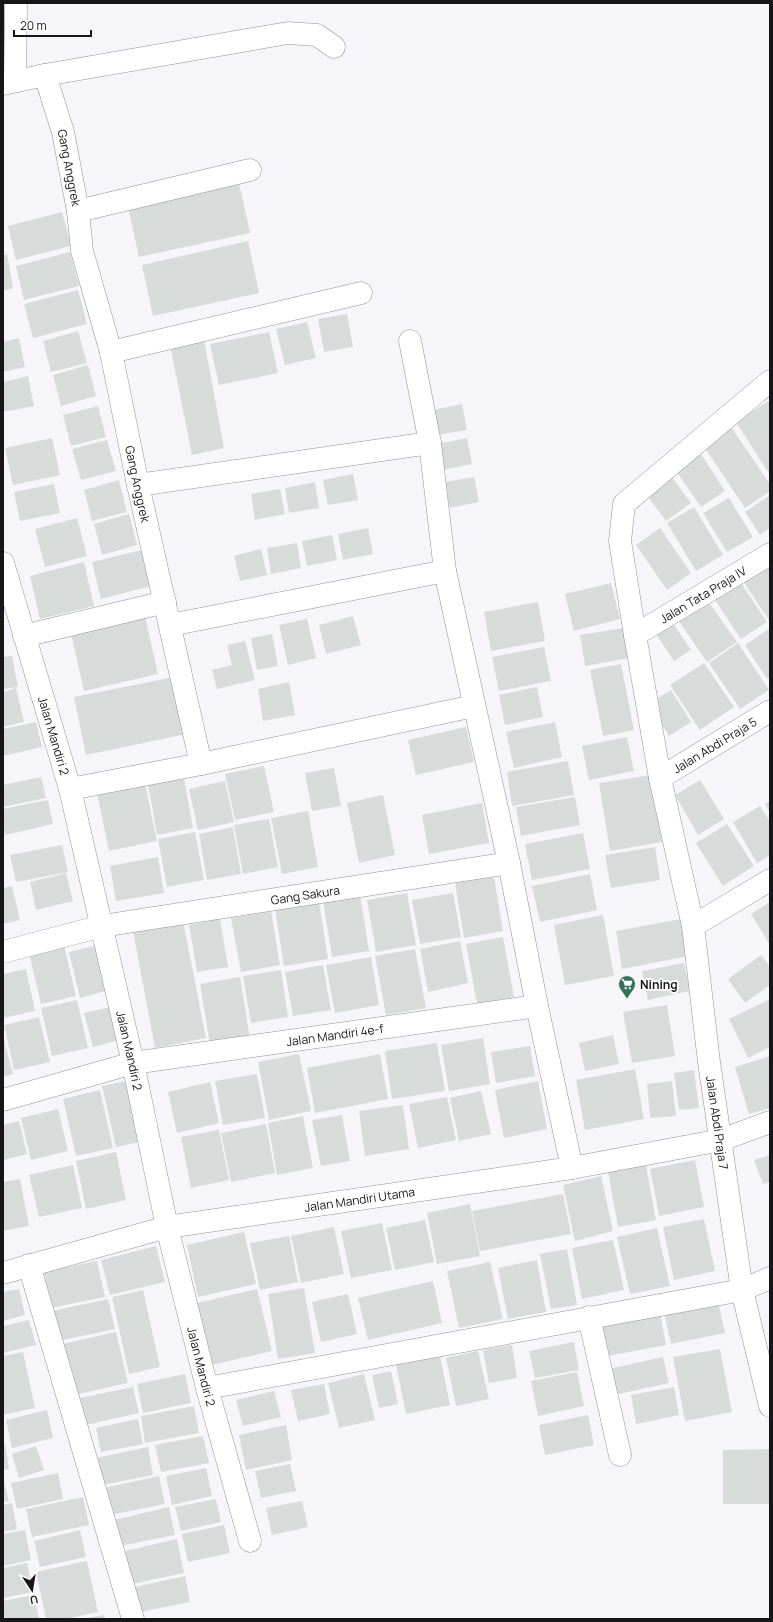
<svg xmlns="http://www.w3.org/2000/svg" width="773" height="1622" font-family="Manrope,sans-serif">
<style>
.building{fill:#d7dcda}
.lines{fill:none;stroke-linecap:round;stroke-linejoin:round}
.minor-casing{stroke:#939196;stroke-width:23}
.minor{stroke:#fff;stroke-width:22}
.labels{text-anchor:middle;dominant-baseline:central;stroke-width:3.5;stroke-linejoin:round;paint-order:stroke}
.street-label{font-size:12px;fill:#161517;stroke:#fff}
.poi-label{font-size:12px;font-weight:bold;fill:#161517;stroke:#fff;text-anchor:start}
</style>
<rect width="100%" height="100%" fill="#f6f5fa"/>
<path class="building" d="M238,178L250,233L139,257L127,202Z
M62,212L71,246L16,260L8,226Z
M248,241L259,293L153,316L142,265Z
M70,252L79,286L24,300L16,266Z
M7,254L13,288L3,291V255Z
M78,290L87,324L33,338L24,304Z
M347,314L353,347L324,352L318,319Z
M307,322L316,358L285,365L276,329Z
M78,331L87,363L51,372L43,341Z
M269,332L278,373L219,385L210,344Z
M203,334L224,448L192,455L169,340Z
M19,338L25,367L3,372V342Z
M88,365L96,396L61,406L53,375Z
M28,376L34,406L3,412V382Z
M768,401L770,404V475L736,422Z
M462,404L467,430L437,435L432,410Z
M98,406L106,437L71,446L63,415Z
M729,424L770,484V491L745,508L701,442Z
M52,438L60,475L13,485L5,448Z
M467,438L472,464L442,470L437,444Z
M107,440L116,471L81,480L72,449Z
M701,454L725,491L701,507L676,471Z
M353,474L358,500L328,505L323,480Z
M671,476L691,503L666,521L646,494Z
M474,477L479,502L450,508L445,482Z
M119,480L127,512L92,521L84,490Z
M315,482L319,508L289,513L285,488Z
M54,484L60,513L20,521L14,492Z
M280,489L285,514L255,520L251,494Z
M770,495V528L760,535L745,512Z
M729,498L753,537L727,552L703,513Z
M694,507L723,555L696,571L667,523Z
M129,514L137,545L102,555L94,524Z
M77,518L87,556L45,567L35,529Z
M368,528L373,554L343,560L338,534Z
M660,528L691,573L667,590L636,545Z
M332,535L337,560L307,566L302,541Z
M297,543L301,568L271,574L267,548Z
M261,549L267,575L240,581L234,556Z
M142,550L151,586L101,599L92,562Z
M770,559V622L741,578Z
M84,562L94,606L40,619L30,576Z
M739,580L767,622L741,639L713,597Z
M611,583L620,619L574,631L565,594Z
M705,597L737,642L707,662L676,617Z
M538,602L545,641L491,651L484,612Z
M144,612L158,674L84,691L70,629Z
M353,616L361,645L326,654L319,625Z
M307,619L316,658L288,665L279,625Z
M671,620L691,650L674,661L654,631Z
M624,628L629,658L585,666L580,635Z
M769,629L770,677L767,679L745,645Z
M272,634L278,666L257,670L251,638Z
M245,641L255,680L217,689L212,670L232,665L227,645Z
M738,643L769,690L740,709L709,663Z
M544,647L551,681L499,691L492,657Z
M12,656L18,687L3,689V657Z
M704,663L734,707L700,730L670,685Z
M621,664L634,730L603,736L590,670Z
M174,677L186,734L86,755L74,697Z
M289,682L295,715L263,721L258,689Z
M537,687L543,717L505,725L499,695Z
M16,688L24,722L3,727V692Z
M671,690L691,722L669,736L649,704Z
M36,722L42,747L3,756V729Z
M555,722L562,757L514,768L506,732Z
M466,727L474,762L416,775L408,740Z
M627,737L634,771L589,780L582,746Z
M568,761L574,795L512,806L507,772Z
M264,766L274,812L235,820L225,774Z
M334,768L341,806L312,811L305,773Z
M651,775L662,842L610,851L599,783Z
M41,777L46,798L3,807V785Z
M184,778L193,828L157,835L148,784Z
M700,780L724,819L698,835L675,795Z
M225,781L234,822L198,830L189,789Z
M145,783L157,841L109,851L97,793Z
M383,795L395,855L359,863L347,803Z
M575,797L580,825L521,836L516,807Z
M48,800L53,824L5,835L3,825V809Z
M770,801V813L765,804Z
M482,803L489,843L429,854L422,815Z
M760,806L770,822V855L757,863L733,822Z
M308,811L318,867L282,874L271,818Z
M269,819L278,867L243,874L234,825Z
M727,824L754,866L723,886L696,843Z
M233,827L241,874L207,880L199,834Z
M195,832L204,880L167,887L158,839Z
M583,833L590,869L532,880L525,844Z
M62,845L68,872L16,882L10,855Z
M655,847L660,880L611,888L605,855Z
M158,857L164,893L116,901L110,866Z
M66,873L73,901L36,910L30,882Z
M590,874L597,910L540,922L532,886Z
M494,877L503,931L464,938L455,883Z
M12,886L20,920L3,924V888Z
M407,893L416,945L376,952L367,900Z
M453,893L461,937L420,944L412,900Z
M360,894L369,951L332,957L323,900Z
M319,902L328,959L284,966L275,909Z
M770,902V945L751,914Z
M271,911L280,965L241,972L231,918Z
M603,915L614,976L565,985L554,925Z
M220,919L228,967L197,972L189,925Z
M681,919L688,956L622,969L616,931Z
M183,921L206,1038L155,1048L133,931Z
M503,937L514,997L477,1004L466,944Z
M460,941L468,983L428,992L420,949Z
M64,945L76,996L41,1004L29,953Z
M95,946L105,991L80,998L69,952Z
M415,949L426,1008L386,1015L375,956Z
M761,955L770,967V985L745,1003L728,979Z
M371,957L379,1005L335,1013L326,965Z
M684,963L690,991L648,1000L642,971Z
M323,965L331,1010L293,1016L285,972Z
M26,969L35,1011L3,1018V974Z
M281,970L288,1017L251,1023L243,976Z
M240,977L250,1039L210,1045L200,984Z
M770,999V1047L748,1058L729,1019Z
M77,1000L88,1048L52,1056L41,1008Z
M667,1005L675,1056L632,1063L623,1012Z
M111,1007L119,1040L93,1047L84,1013Z
M39,1017L50,1062L14,1070L4,1025Z
M613,1035L619,1064L585,1071L579,1043Z
M3,1036L13,1074L3,1077Z
M483,1038L490,1084L449,1091L441,1045Z
M437,1043L445,1091L392,1099L385,1051Z
M530,1046L535,1076L496,1083L491,1052Z
M299,1054L311,1111L269,1120L258,1062Z
M380,1054L388,1099L315,1113L307,1068Z
M770,1056V1108L749,1114L735,1067Z
M635,1069L644,1119L585,1130L576,1080Z
M694,1070L699,1108L679,1110L674,1073Z
M257,1074L265,1118L223,1125L215,1081Z
M131,1080L144,1141L116,1147L102,1086Z
M538,1081L547,1129L504,1138L495,1090Z
M672,1081L676,1116L650,1118L647,1084Z
M210,1082L219,1123L177,1133L168,1092Z
M100,1090L113,1148L76,1156L63,1099Z
M481,1091L491,1134L459,1141L450,1098Z
M447,1097L456,1140L418,1148L409,1104Z
M403,1105L409,1149L365,1156L359,1111Z
M58,1109L68,1151L31,1160L21,1118Z
M342,1115L350,1161L321,1166L312,1120Z
M303,1116L313,1168L277,1175L268,1123Z
M19,1121L27,1154L3,1160V1125Z
M266,1124L275,1173L231,1182L221,1133Z
M219,1130L229,1180L191,1188L181,1137Z
M116,1152L126,1200L86,1209L76,1161Z
M770,1155V1182L763,1184L754,1160Z
M695,1160L704,1207L659,1216L650,1169Z
M73,1165L82,1208L39,1217L29,1175Z
M646,1165L656,1220L618,1227L608,1172Z
M601,1176L613,1231L575,1241L563,1185Z
M20,1179L29,1226L3,1231V1182Z
M563,1194L571,1234L480,1251L472,1211Z
M470,1204L480,1256L437,1264L427,1213Z
M704,1219L715,1271L674,1280L663,1227Z
M425,1220L434,1262L395,1270L386,1228Z
M382,1223L392,1270L351,1278L341,1231Z
M334,1227L344,1274L301,1283L291,1236Z
M657,1228L670,1286L630,1294L617,1237Z
M244,1232L256,1284L198,1297L187,1245Z
M289,1236L298,1282L260,1290L250,1243Z
M613,1240L624,1290L582,1299L572,1248Z
M156,1246L165,1282L110,1295L101,1260Z
M567,1249L577,1305L551,1309L540,1254Z
M537,1260L546,1312L508,1319L498,1268Z
M97,1261L105,1297L51,1308L44,1272Z
M490,1262L503,1319L459,1328L447,1271Z
M433,1281L442,1323L368,1340L358,1298Z
M304,1288L315,1353L278,1359L268,1294Z
M19,1289L25,1315L3,1321V1292Z
M257,1289L272,1351L212,1365L197,1303Z
M143,1290L160,1367L129,1374L112,1297Z
M348,1294L357,1334L321,1342L312,1302Z
M717,1297L725,1333L671,1344L663,1308Z
M108,1299L115,1329L54,1342L47,1312Z
M659,1308L666,1345L608,1356L600,1319Z
M29,1320L36,1345L3,1353V1326Z
M116,1332L128,1383L74,1395L62,1344Z
M574,1342L579,1370L535,1378L529,1351Z
M512,1345L517,1378L489,1383L483,1350Z
M720,1349L732,1412L685,1421L673,1357Z
M478,1351L489,1399L456,1406L446,1358Z
M23,1352L35,1408L3,1415V1356Z
M440,1356L450,1405L406,1414L396,1365Z
M663,1357L669,1383L614,1395L608,1369Z
M391,1371L398,1404L379,1408L372,1375Z
M577,1372L584,1406L538,1416L531,1381Z
M185,1374L191,1403L143,1413L137,1384Z
M364,1374L375,1420L339,1428L328,1383Z
M324,1384L330,1414L298,1421L291,1390Z
M133,1387L139,1413L86,1425L80,1398Z
M674,1387L679,1415L636,1424L631,1395Z
M274,1391L281,1417L243,1426L236,1400Z
M194,1406L199,1433L145,1443L141,1416Z
M47,1410L53,1438L12,1448L6,1420Z
M588,1415L594,1445L545,1455L539,1425Z
M138,1419L143,1444L101,1452L96,1428Z
M286,1425L292,1460L246,1470L239,1435Z
M203,1436L209,1463L161,1472L155,1445Z
M3,1444H5L9,1469L3,1470Z
M36,1446L44,1470L19,1478L12,1454Z
M148,1447L153,1475L97,1486L91,1459Z
M770,1449V1504H723V1450Z
M290,1464L296,1491L261,1498L255,1471Z
M206,1468L212,1496L172,1505L166,1476Z
M58,1473L63,1499L17,1509L11,1483Z
M159,1476L165,1504L110,1515L104,1488Z
M3,1477L9,1501L3,1502Z
M83,1497L89,1525L32,1537L26,1509Z
M216,1499L221,1522L181,1531L175,1507Z
M302,1501L308,1527L272,1535L266,1508Z
M12,1503L17,1529L3,1532V1505Z
M169,1507L175,1535L120,1546L114,1520Z
M224,1525L230,1553L188,1562L182,1534Z
M25,1530L31,1560L3,1566V1534Z
M80,1530L86,1557L40,1567L34,1541Z
M177,1539L184,1573L132,1584L125,1551Z
M87,1561L98,1612L66,1619H46L36,1572Z
M27,1563L33,1592L3,1598V1568Z
M185,1576L190,1602L140,1612L135,1587Z
M34,1595L39,1619H3V1601Z
M104,1615L105,1619H87V1618Z"/>
<g class="lines">
<g class="minor-casing">
<g id="minor">
<path id="s1" d="M45,75L63,132L78,211L82,251L111,352L138,485L201,764L70,789"/>
<path d="M15,81L16,3"/>
<path d="M3,84L45,75L288,33L317,35L334,47"/>
<path d="M78,211L250,170"/>
<path d="M410,341L430,443"/>
<path d="M111,352L361,293"/>
<path d="M138,485L430,443L445,571L509,863L537,1006L572,1168"/>
<path id="s2" d="M3,563L70,789L133,1063L167,1227L207,1388L250,1541"/>
<path d="M170,625L445,571"/>
<path id="s3" d="M635,635L770,554"/>
<path d="M24,636L165,602"/>
<path d="M201,764L474,706"/>
<path id="s4" d="M660,778L770,711"/>
<path id="s5" d="M770,880L693,926L709,1062L742,1290L770,1406"/>
<path d="M693,926L660,778L635,635L620,541L624,504L770,381"/>
<path id="s6" d="M3,952L102,926L509,863"/>
<path id="s7" d="M3,1100L133,1063L537,1006"/>
<path d="M29,1265L133,1619"/>
<path id="s8" d="M3,1273L167,1227L572,1168L721,1140L770,1122"/>
<path d="M589,1317L620,1455"/>
<path d="M207,1388L742,1290L770,1278"/>
</g>
</g>
<use href="#minor" class="minor"/>
</g>
<defs>
<g id="supermarket-pin" transform="scale(0.9)"><path d="M0 17L-7.5 6A9.5 9.5 0 1 1 7.5 6Z" fill="#37715a" stroke="#fff"/><path d="M-6-5.5h2.5l.6 2H6L4.5 2H-2.5L-4.4-4H-6ZM-1.5 3.2a1.3 1.3 0 1 0 .1 0ZM3 3.2a1.3 1.3 0 1 0 .1 0Z" fill="#fff"/></g>
</defs>
<g fill-rule="evenodd">
<use href="#supermarket-pin" x="627" y="984"/>
</g>
<g class="labels">
<g class="street-label">
<text stroke="none"><textPath href="#s1" startOffset="96">Gang Anggrek</textPath></text>
<text stroke="none"><textPath href="#s1" startOffset="420">Gang Anggrek</textPath></text>
<text stroke="none"><textPath href="#s3" startOffset="79">Jalan Tata Praja IV</textPath></text>
<text stroke="none"><textPath href="#s2" startOffset="180">Jalan Mandiri 2</textPath></text>
<text stroke="none"><textPath href="#s4" startOffset="64">Jalan Abdi Praja 5</textPath></text>
<text stroke="none"><textPath href="#s6" startOffset="308">Gang Sakura</textPath></text>
<text stroke="none"><textPath href="#s7" startOffset="339">Jalan Mandiri 4e-f</textPath></text>
<text stroke="none"><textPath href="#s2" startOffset="504">Jalan Mandiri 2</textPath></text>
<text stroke="none"><textPath href="#s5" startOffset="288">Jalan Abdi Praja 7</textPath></text>
<text stroke="none"><textPath href="#s8" startOffset="365">Jalan Mandiri Utama</textPath></text>
<text stroke="none"><textPath href="#s2" startOffset="828">Jalan Mandiri 2</textPath></text>
</g>
<g class="poi-label">
<text x="640" y="984">Nining</text>
</g>
</g>
<rect width="773" height="1622" fill="none" stroke="#161517" stroke-width="8"/>
<g transform="translate(32 1590) rotate(168)" stroke="#ffffff" stroke-width="3" paint-order="stroke">
<path d="M0-3L7 15L0 10L-7 15Z" fill="#161517"/>
<text y="-6" font-size="11" font-weight="bold" text-anchor="middle" fill="#161517">U</text>
</g>
<path d="M14 30v6h77v-6" fill="none" stroke="#161517" stroke-width="2"/>
<text x="20" y="30" font-size="12" fill="#161517" stroke="#ffffff" stroke-width="3" paint-order="stroke">20 m</text>
</svg>
